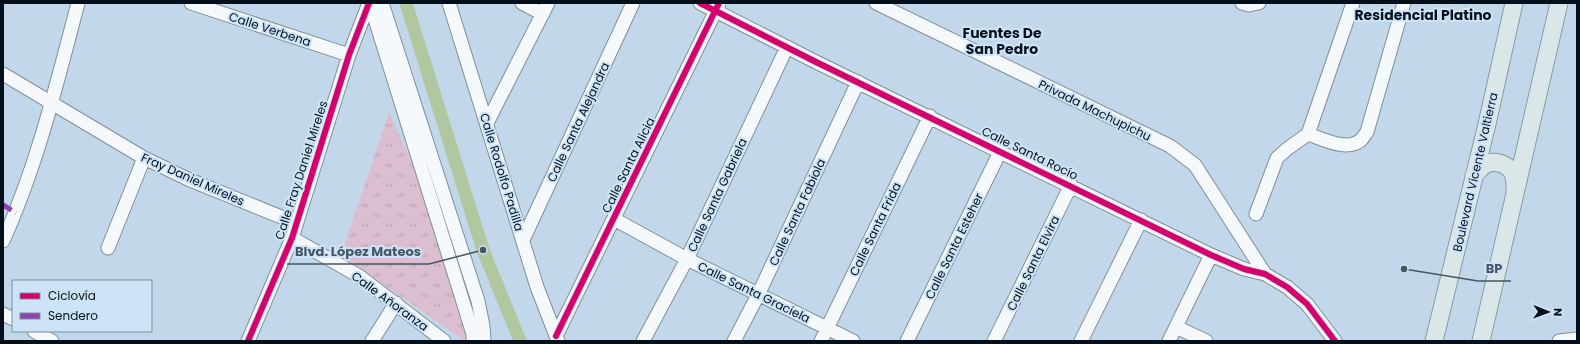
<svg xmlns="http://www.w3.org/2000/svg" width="1580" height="344" font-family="Poppins,sans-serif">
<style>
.park{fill:url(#park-tufts)}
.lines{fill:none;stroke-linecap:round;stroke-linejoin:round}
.canal{stroke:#b1c79f;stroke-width:13}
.minor-casing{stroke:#7e8f9c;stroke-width:15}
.major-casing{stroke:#849da4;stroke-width:19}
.minor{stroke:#f6f9fc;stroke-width:13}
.major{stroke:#dbe6e8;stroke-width:17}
.quiet{stroke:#8e44ad;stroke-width:5;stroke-dasharray:10 5;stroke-linecap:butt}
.cycleway-casing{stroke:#cde4f8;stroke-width:8}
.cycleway{stroke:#d6006c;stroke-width:6}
.labels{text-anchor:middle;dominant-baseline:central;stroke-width:4;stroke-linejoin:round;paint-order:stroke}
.street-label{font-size:12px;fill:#03101b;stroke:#cde4f8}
.quarter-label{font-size:14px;font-weight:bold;fill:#03101b;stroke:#cde4f8}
.leader{fill:none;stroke:#465663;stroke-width:1.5}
.callout-dot{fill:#465663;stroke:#cde4f8;stroke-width:1.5}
.callout-label{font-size:13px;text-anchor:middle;font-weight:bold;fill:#465663;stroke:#cde4f8;stroke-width:4;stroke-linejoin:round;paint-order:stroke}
</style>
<defs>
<pattern id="park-tufts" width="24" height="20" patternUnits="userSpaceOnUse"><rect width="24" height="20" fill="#dbbfd0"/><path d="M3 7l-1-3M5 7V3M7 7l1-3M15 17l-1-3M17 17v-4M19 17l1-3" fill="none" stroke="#baa3b2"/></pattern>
</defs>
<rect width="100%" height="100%" fill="#c2d8ea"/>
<path class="park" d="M389,112L437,218L469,341H465L341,255Z"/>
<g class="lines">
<path class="canal" d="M406,3L483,250L520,341"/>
<g class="minor-casing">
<path id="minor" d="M191,3L349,55
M370,3L473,334V341
M382,3L478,301L483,326L484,341
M449,3L537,287L558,341
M522,3L543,14
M700,3L816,62L1211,255L1244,269L1265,274L1287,287L1307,304L1335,341
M876,3L1170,146L1195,165L1265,274
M1242,3L1249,5L1259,3
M3,74L144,158L190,180L296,223
M487,123L548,3
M1308,134C1323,139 1347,152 1361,140C1363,138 1365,134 1367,132L1404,3
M1256,214L1277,158L1287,149L1308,134L1353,3
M614,219L687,259L853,341
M292,238L359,276L444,341
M523,240L633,3
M3,241C37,166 57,83 78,3
M108,248L144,158
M3,314L13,319
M1176,327L1206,341
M34,331L52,341
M556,336L719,4
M248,341L292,238L349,55L369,3
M372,341L396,303
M643,341L687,259L787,47
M734,341L758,295L858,82
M821,341L930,116
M907,341L1000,152
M994,341L1071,185
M1081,341L1141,220
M1169,341L1211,255
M1559,341L1577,339"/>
</g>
<g class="major-casing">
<path id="major" d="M1474,175C1478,172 1481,167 1486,164C1495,160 1509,164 1513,174C1515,178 1515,185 1515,190
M1434,341L1487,124L1514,3
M1481,341L1559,3"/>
</g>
<use href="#minor" class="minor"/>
<use href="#major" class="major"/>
<path class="quiet" d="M3,205L16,213"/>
<g class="cycleway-casing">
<path id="cycleway" d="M700,3L816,62L1211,255L1244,269L1265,274L1287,287L1307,304L1335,341
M556,336L719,3
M248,341L292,238L349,55L369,3"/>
</g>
<use href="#cycleway" class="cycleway"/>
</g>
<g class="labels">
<g class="street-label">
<text transform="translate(270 29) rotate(18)">Calle Verbena</text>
<text transform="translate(1095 110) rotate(26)">Privada Machupichu</text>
<text transform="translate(578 122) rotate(-65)">Calle Santa Alejandra</text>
<text transform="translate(1030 153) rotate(26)">Calle Santa Rocío</text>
<text transform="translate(628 165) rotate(-64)">Calle Santa Alicia</text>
<text transform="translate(301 170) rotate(-72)">Calle Fray Daniel Mireles</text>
<text transform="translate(502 172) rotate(73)">Calle Rodolfo Padilla</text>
<text transform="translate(1475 172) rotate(-77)">Boulevard Vicente Valtierra</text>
<text transform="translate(193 179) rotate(24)">Fray Daniel Mireles</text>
<text transform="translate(717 195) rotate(-65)">Calle Santa Gabriela</text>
<text transform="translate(797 212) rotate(-65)">Calle Santa Fabiola</text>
<text transform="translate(875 229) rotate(-64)">Calle Santa Frida</text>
<text transform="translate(954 246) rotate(-64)">Calle Santa Esteher</text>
<text transform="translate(1033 263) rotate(-64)">Calle Santa Elvira</text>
<text transform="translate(754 292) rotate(26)">Calle Santa Graciela</text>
<text transform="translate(390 301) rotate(36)">Calle Añoranza</text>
</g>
<g class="quarter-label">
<text x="1423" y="15">Residencial Platino</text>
<text x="1002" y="33">Fuentes De<tspan x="1002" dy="16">San Pedro</tspan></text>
</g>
</g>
<path class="leader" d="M483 250L429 264H287M1404 269L1478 281H1511"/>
<g class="callout-dot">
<circle cx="483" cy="250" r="4"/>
<circle cx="1404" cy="269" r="4"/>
</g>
<g class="callout-label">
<text x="358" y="256">Blvd. López Mateos</text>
<text x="1494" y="273">BP</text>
</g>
<rect width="1580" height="344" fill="none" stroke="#03101b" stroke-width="8"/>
<rect x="12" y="280" width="140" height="52" fill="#cde4f8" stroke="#7c8fa0"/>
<rect x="20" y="293" width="20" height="6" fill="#d6006c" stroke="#7c8fa0"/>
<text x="48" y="300" font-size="12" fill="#03101b">Ciclovía</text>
<rect x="20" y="313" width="20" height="6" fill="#8e44ad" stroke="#7c8fa0"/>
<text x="48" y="320" font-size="12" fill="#03101b">Sendero</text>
<g transform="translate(1548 312) rotate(91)" stroke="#cde4f8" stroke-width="3" paint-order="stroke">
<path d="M0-3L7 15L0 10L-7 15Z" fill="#03101b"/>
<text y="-6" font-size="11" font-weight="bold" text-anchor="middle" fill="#03101b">N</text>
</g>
</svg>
